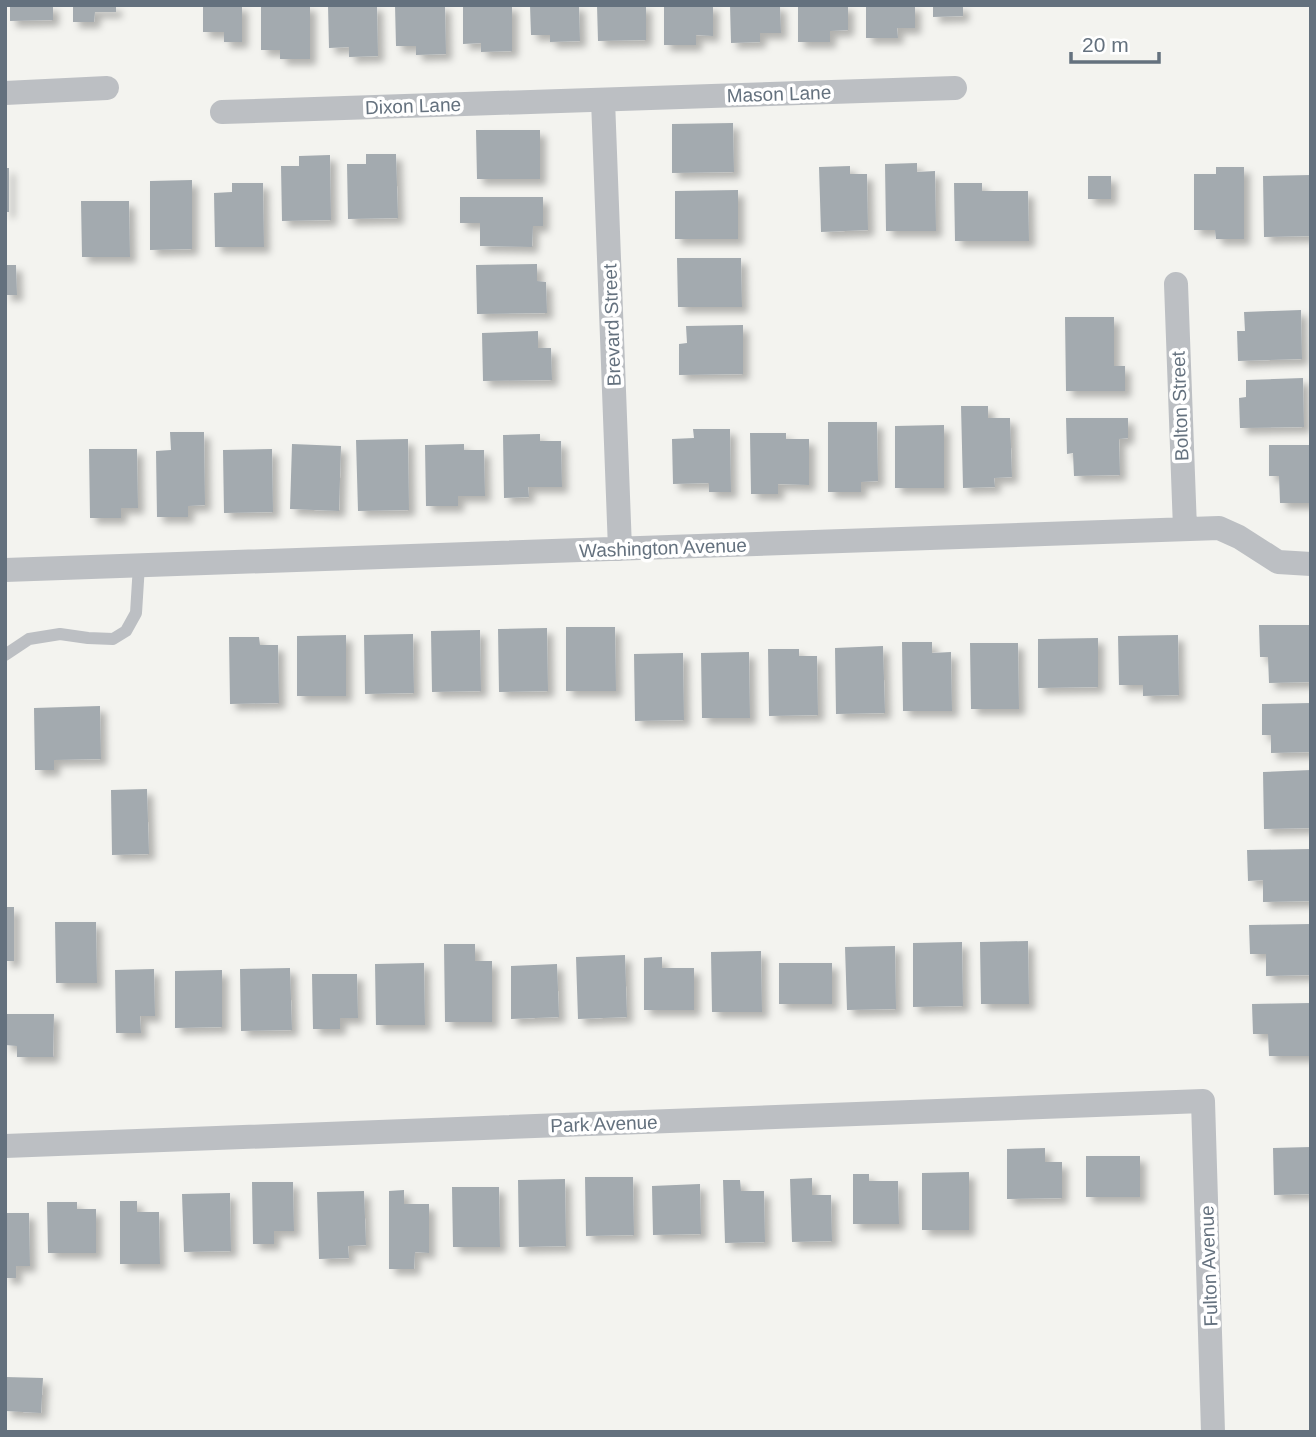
<svg xmlns="http://www.w3.org/2000/svg" width="1316" height="1437" font-family="Arial,sans-serif">
<style>
.building{fill:#a3aaaf;filter:url(#shadow)}
.lines{fill:none;stroke-linecap:round;stroke-linejoin:round}
.lane{stroke:#bcbfc3;stroke-width:12}
.street{stroke:#bcbfc3;stroke-width:24}
.labels{text-anchor:middle;dominant-baseline:central;stroke-width:7;stroke-linejoin:round;paint-order:stroke}
.street-label{font-size:19px;fill:#64717e;stroke:#fff}
</style>
<defs>
<filter id="shadow"><feDropShadow dx="6" dy="6" stdDeviation="3.5" flood-color="#0004"/></filter>
</defs>
<rect width="100%" height="100%" fill="#f3f3ef"/>
<path class="building" d="M10,5H53V20L10,21Z
M73,5H116V12H95L94,22H73Z
M203,5H242V42H224V32H203Z
M261,5H310V59H280V50H261Z
M328,5H377L378,56L349,57V47L329,48Z
M395,5H445L446,54L416,55V46H396Z
M463,5H512V51L481,52V43L463,44Z
M530,5H579L580,41L550,42V35H531Z
M597,5H646V40L598,41Z
M664,5H713V36L696,35V45H664Z
M730,5H780L781,33H760V42L731,43Z
M798,5H848V30L830,31V42H798Z
M866,5H915V28H897L898,38H866Z
M933,5H963V16L933,17Z
M733,123L734,172L672,173V124Z
M476,130H540V179H477Z
M366,154H396L398,218L348,219L347,164H366Z
M330,155L331,220L282,221L281,166H299V156Z
M917,163V172L935,171L936,231H886L885,164Z
M850,166V174H867L868,230L821,232L819,167Z
M1216,167H1244V239H1216L1215,230H1194V174H1216Z
M5,168H9V212H5Z
M1311,175V236L1264,237L1263,176Z
M1088,176H1111V199H1088Z
M192,180V249L150,250V181Z
M232,183H263L264,247H215L214,193L232,192Z
M954,183H982V191H1028L1029,241H955Z
M738,190V239H675V191Z
M460,197H543V226H533L532,247L480,246V223H460Z
M81,201H129L130,257H82Z
M677,258H741L742,307H678Z
M537,264V281L546,282L547,313L477,314L476,265Z
M5,265H16L17,295H5Z
M1301,310L1302,359L1238,361L1237,331H1245L1244,312Z
M1065,317H1114V366H1125V391H1066Z
M743,325V374L679,375V344L687,343L686,326Z
M538,331V348H551L552,380L483,381L482,333Z
M1303,378L1304,427L1240,428L1239,398L1246,397V380Z
M961,406H988V418H1010L1012,477L994,478L995,487L963,488Z
M1066,418H1128V438L1119,439L1120,475L1074,476L1073,453L1067,454Z
M828,422H877L878,481L861,482V492H828Z
M944,425V488H895V426Z
M693,429H730L731,492H709V483L673,484L672,439L694,438Z
M170,432H204L205,505L188,506V517H157L156,451L171,450Z
M750,433H786V439H809V485L778,484V494H751Z
M540,434V441H561L562,487H528L529,497L504,498L503,435Z
M408,439L409,510L358,511L356,440Z
M292,444L341,446L339,511L290,509Z
M464,444V450H484L485,496H458V506H426L425,445Z
M1269,445H1311V503H1280L1279,476H1269Z
M89,449H137L138,508H121V518H90Z
M272,449L273,512L224,513L223,450Z
M1259,625H1311V682L1269,683L1268,657H1260Z
M566,627H615L616,691H566Z
M547,628L548,691L499,692L498,629Z
M480,630L481,691L432,692L431,631Z
M413,634L414,693L365,694L364,635Z
M346,635V696H297V636Z
M1178,635L1179,695L1143,696V685H1119L1118,636Z
M229,637H259L260,645H278L279,703L230,704Z
M1098,638V687L1038,688V639Z
M902,642H932V653L951,652L952,711H903Z
M970,643H1018L1019,709H971Z
M883,646L885,713L836,714L835,648Z
M768,649H799V656H817L818,715L769,716Z
M749,652L750,718H702L701,653Z
M683,653L684,720L635,721L634,654Z
M1311,703V752L1271,753V735H1262V704Z
M100,706L101,759L54,760V770H35L34,708Z
M1311,770V828L1264,829L1263,772Z
M147,789L149,854L112,855L111,790Z
M1311,849V901L1263,902V880L1248,881L1247,850Z
M5,907H14V961H5Z
M55,922H96L97,983H56Z
M1311,924V975L1266,976V954H1250L1249,925Z
M1028,941L1029,1004H981L980,942Z
M962,942L963,1006L913,1007V943Z
M444,944H475V961H492V1022H445Z
M895,946L896,1009L847,1010L845,947Z
M761,951L762,1012H712L711,952Z
M625,955L627,1017L578,1019L576,957Z
M662,957V968H694V1010H644V958Z
M424,963L425,1025H376L375,964Z
M779,963H832V1004H779Z
M557,964L559,1017L511,1019V966Z
M290,968L292,1030L241,1031L240,969Z
M154,969L155,1016H140L141,1033H116L115,970Z
M222,970V1027L175,1028V971Z
M312,974H357L358,1018H340V1029H313Z
M1311,1003V1056H1269L1268,1034H1253L1252,1004Z
M5,1014H54L53,1057H17V1046L5,1045Z
M1311,1147V1194L1274,1195L1273,1148Z
M1045,1148V1162H1062V1198L1007,1199V1149Z
M1086,1156H1140V1197H1086Z
M969,1172V1230H922V1173Z
M853,1174H869V1181H898L899,1224H853Z
M585,1177H633L634,1235L586,1236Z
M812,1178V1195H831L832,1241L792,1242L790,1179Z
M565,1179L566,1246L519,1247L518,1180Z
M723,1180H740L741,1191H764L765,1242L725,1243Z
M252,1182H293L294,1231H274V1244H253Z
M700,1184L701,1234L653,1235L652,1186Z
M452,1187H499L500,1247H453Z
M404,1190V1204H429V1253L415,1252L414,1269H389V1191Z
M364,1191L366,1245L348,1246L349,1258L319,1259L317,1192Z
M230,1193L231,1251L184,1252L182,1194Z
M120,1201H137V1212H159L160,1264H120Z
M47,1202H77V1209H96V1253H48Z
M5,1213H29L30,1266H16V1278H5Z
M5,1377L43,1378L41,1413L5,1411Z"/>
<g class="lines">
<path class="lane" d="M5,655L29,639L60,634L88,638L113,639L126,631L136,613L139,565"/>
<path class="street" d="M5,93L107,88
M603,100L620,549
M222,112L955,88
M1176,284L1185,529
M5,570L1219,528L1239,537L1278,562L1311,564
M5,1146L1203,1101L1213,1432"/>
</g>
<g class="labels">
<g class="street-label">
<text transform="translate(779 94) rotate(-2)">Mason Lane</text>
<text transform="translate(413 106) rotate(-2)">Dixon Lane</text>
<text transform="translate(612 325) rotate(-92)">Brevard Street</text>
<text transform="translate(1180 406) rotate(-92)">Bolton Street</text>
<text transform="translate(663 548) rotate(-2)">Washington Avenue</text>
<text transform="translate(604 1124) rotate(-2)">Park Avenue</text>
<text transform="translate(1209 1266) rotate(-92)">Fulton Avenue</text>
</g>
</g>
<rect width="1316" height="1437" fill="none" stroke="#64717e" stroke-width="14"/>
<path d="M1071 52v10h88v-10" fill="none" stroke="#64717e" stroke-width="3.5"/>
<text x="1082" y="52" font-size="21" fill="#64717e" stroke="#ffffff" stroke-width="5" paint-order="stroke">20 m</text>
</svg>
